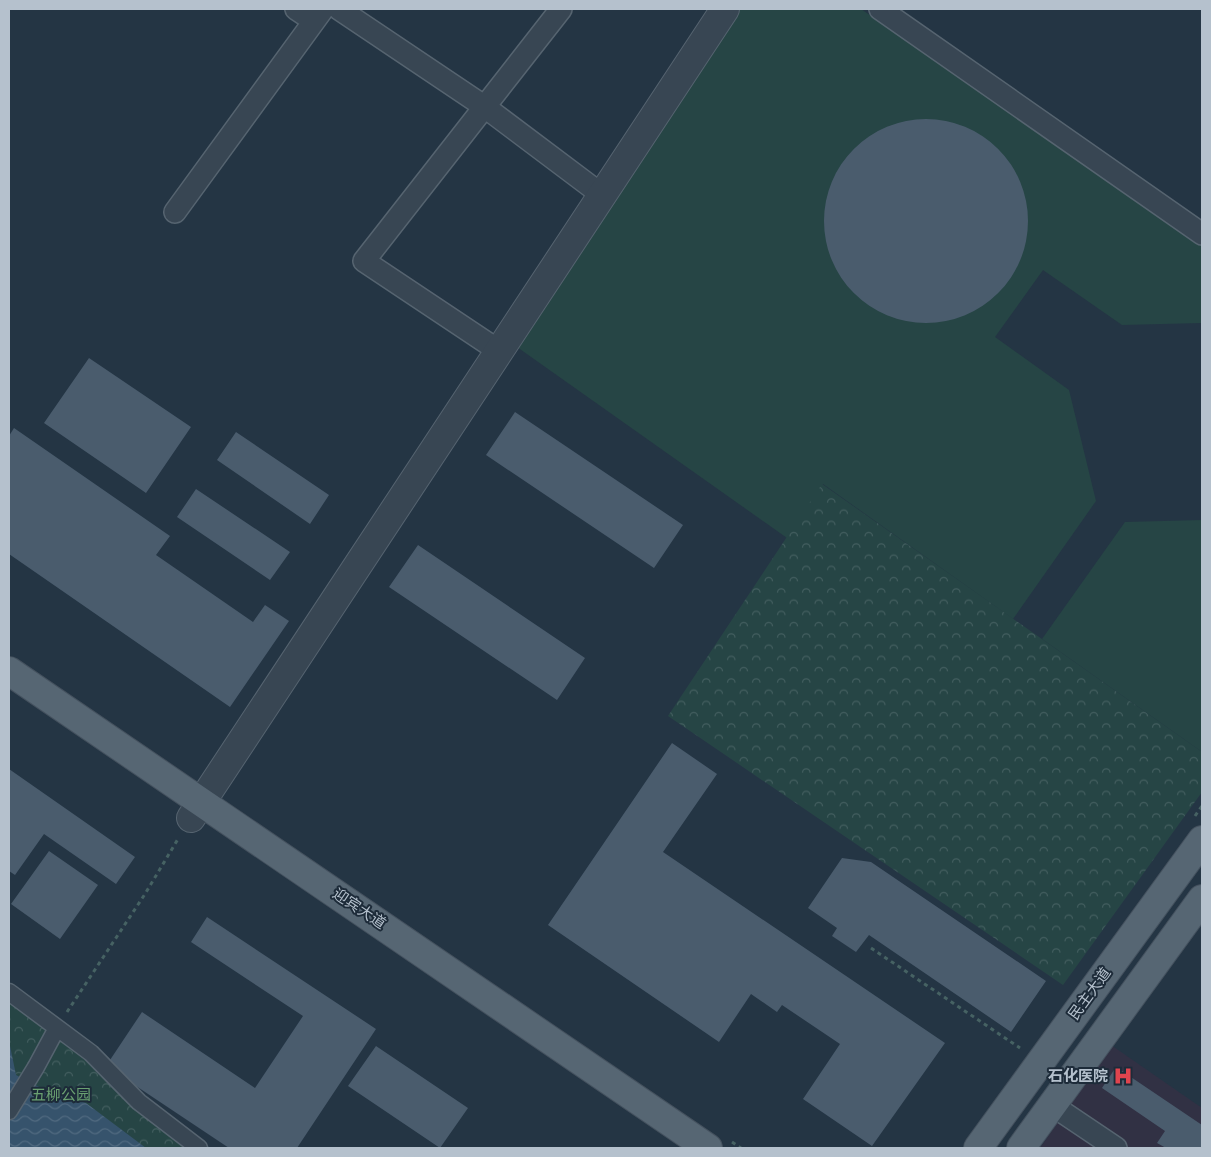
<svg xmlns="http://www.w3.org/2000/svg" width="1211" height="1157" font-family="'Alegreya Sans','Noto Sans SC',sans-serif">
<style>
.medical{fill:#313144}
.grass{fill:#264545}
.park{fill:url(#park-crowns)}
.water{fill:url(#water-waves)}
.building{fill:#4a5c6d}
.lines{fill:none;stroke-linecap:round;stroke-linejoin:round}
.pedestrian-casing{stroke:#566470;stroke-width:19}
.minor-casing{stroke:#566470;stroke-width:24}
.tertiary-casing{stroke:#566470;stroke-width:30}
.primary-casing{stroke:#45525f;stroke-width:30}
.path{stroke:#466263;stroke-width:3;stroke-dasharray:4 4;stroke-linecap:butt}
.pedestrian{stroke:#384653;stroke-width:16}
.minor{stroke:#384653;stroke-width:21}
.tertiary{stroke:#384653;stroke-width:28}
.primary{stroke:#566673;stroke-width:28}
.labels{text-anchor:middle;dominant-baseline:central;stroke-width:4;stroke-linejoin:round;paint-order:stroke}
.street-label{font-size:15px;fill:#b5c1cd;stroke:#1d2b39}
.poi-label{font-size:15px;font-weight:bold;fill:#b5c1cd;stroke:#1d2b39;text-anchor:end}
.park-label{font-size:15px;fill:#6aa071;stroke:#1d2b39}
</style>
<defs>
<pattern id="park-crowns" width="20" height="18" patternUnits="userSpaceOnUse" patternTransform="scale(1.25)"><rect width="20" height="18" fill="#264545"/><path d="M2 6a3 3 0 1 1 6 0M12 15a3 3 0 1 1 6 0" fill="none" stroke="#435e5f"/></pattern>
<pattern id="water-waves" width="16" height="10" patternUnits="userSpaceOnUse" patternTransform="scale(1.25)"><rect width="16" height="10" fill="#36536c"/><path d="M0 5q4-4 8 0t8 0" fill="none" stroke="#516a80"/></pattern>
</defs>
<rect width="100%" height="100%" fill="#243544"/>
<path class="medical" d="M1111,1045L1202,1108V1148H1040Z"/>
<path class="grass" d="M738,9H861L1202,245V323L1122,325L1043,270L995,337L1069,390L1096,501L1013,619L823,484L787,538L517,347Z
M1202,520V752L1042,639L1125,522Z"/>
<path class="park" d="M822,484L1202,752V792L1063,985L668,716Z
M9,992L199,1148H9Z"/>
<path class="water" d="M9,1041L16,1075L43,1089L86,1103L146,1148H9Z"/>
<path class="building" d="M824 221a102 102 0 1 1 204 0a102 102 0 1 1-204 0Z
M89,358L191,427L146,493L44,423Z
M515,412L683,525L654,568L486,455Z
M14,428L170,536L156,555L253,622L265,605L289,621L230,707L9,554V436Z
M236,432L329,495L310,524L217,460Z
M196,489L290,552L270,580L177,517Z
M418,545L585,658L557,700L389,587Z
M672,743L717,774L663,852L945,1043L872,1146L803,1099L840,1044L782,1005L777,1012L751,994L719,1042L548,925Z
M9,769L135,857L116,884L44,834L15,875L9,871Z
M49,851L98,885L60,939L11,904Z
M842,858L871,862L1046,981L1011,1032L869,935L856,952L832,936L837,928L808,908Z
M207,917L376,1029L297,1148H229L106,1066L142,1012L255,1088L303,1016L191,942Z
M376,1046L468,1108L440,1148L348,1086Z
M1116,1067L1202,1125V1148H1166L1157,1143L1165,1131L1102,1088Z"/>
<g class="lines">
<g class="pedestrian-casing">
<path id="pedestrian" d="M9,992L91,1053L139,1102L199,1148
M9,1111L36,1067L57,1028"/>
</g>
<g class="minor-casing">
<path id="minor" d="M296,9L314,21
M339,9L485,107L602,195
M880,9L1202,234
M175,212L323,9
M499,351L364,261L561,9
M1052,1105L1116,1148"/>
</g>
<g class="tertiary-casing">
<path id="tertiary" d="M191,818L725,9"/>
</g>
<g class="primary-casing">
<path id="primary" d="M9,671L708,1148
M978,1148L1202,840
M1021,1148L1202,899"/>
</g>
<path class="path" d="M1195,816L1202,806
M871,948L1020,1048
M67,1012L145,894L178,839
M732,1142L741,1148"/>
<use href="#pedestrian" class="pedestrian"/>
<use href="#minor" class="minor"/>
<use href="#tertiary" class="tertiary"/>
<use href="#primary" class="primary"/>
</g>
<defs>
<g id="hospital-bare" transform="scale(1.5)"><path d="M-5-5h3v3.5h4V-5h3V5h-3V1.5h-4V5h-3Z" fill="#e0444e" stroke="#1d2b39" stroke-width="2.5" paint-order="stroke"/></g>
</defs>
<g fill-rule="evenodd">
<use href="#hospital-bare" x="1123" y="1076"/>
</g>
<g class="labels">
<g class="street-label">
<text transform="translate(359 909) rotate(34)">迎宾大道</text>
<text transform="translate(1090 994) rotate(-54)">民主大道</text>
</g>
<g class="poi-label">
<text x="1108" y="1076">石化医院</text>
</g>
<g class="park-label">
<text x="61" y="1095">五柳公园</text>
</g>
</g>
<rect width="1211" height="1157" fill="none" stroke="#b5c1cd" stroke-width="20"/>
</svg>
